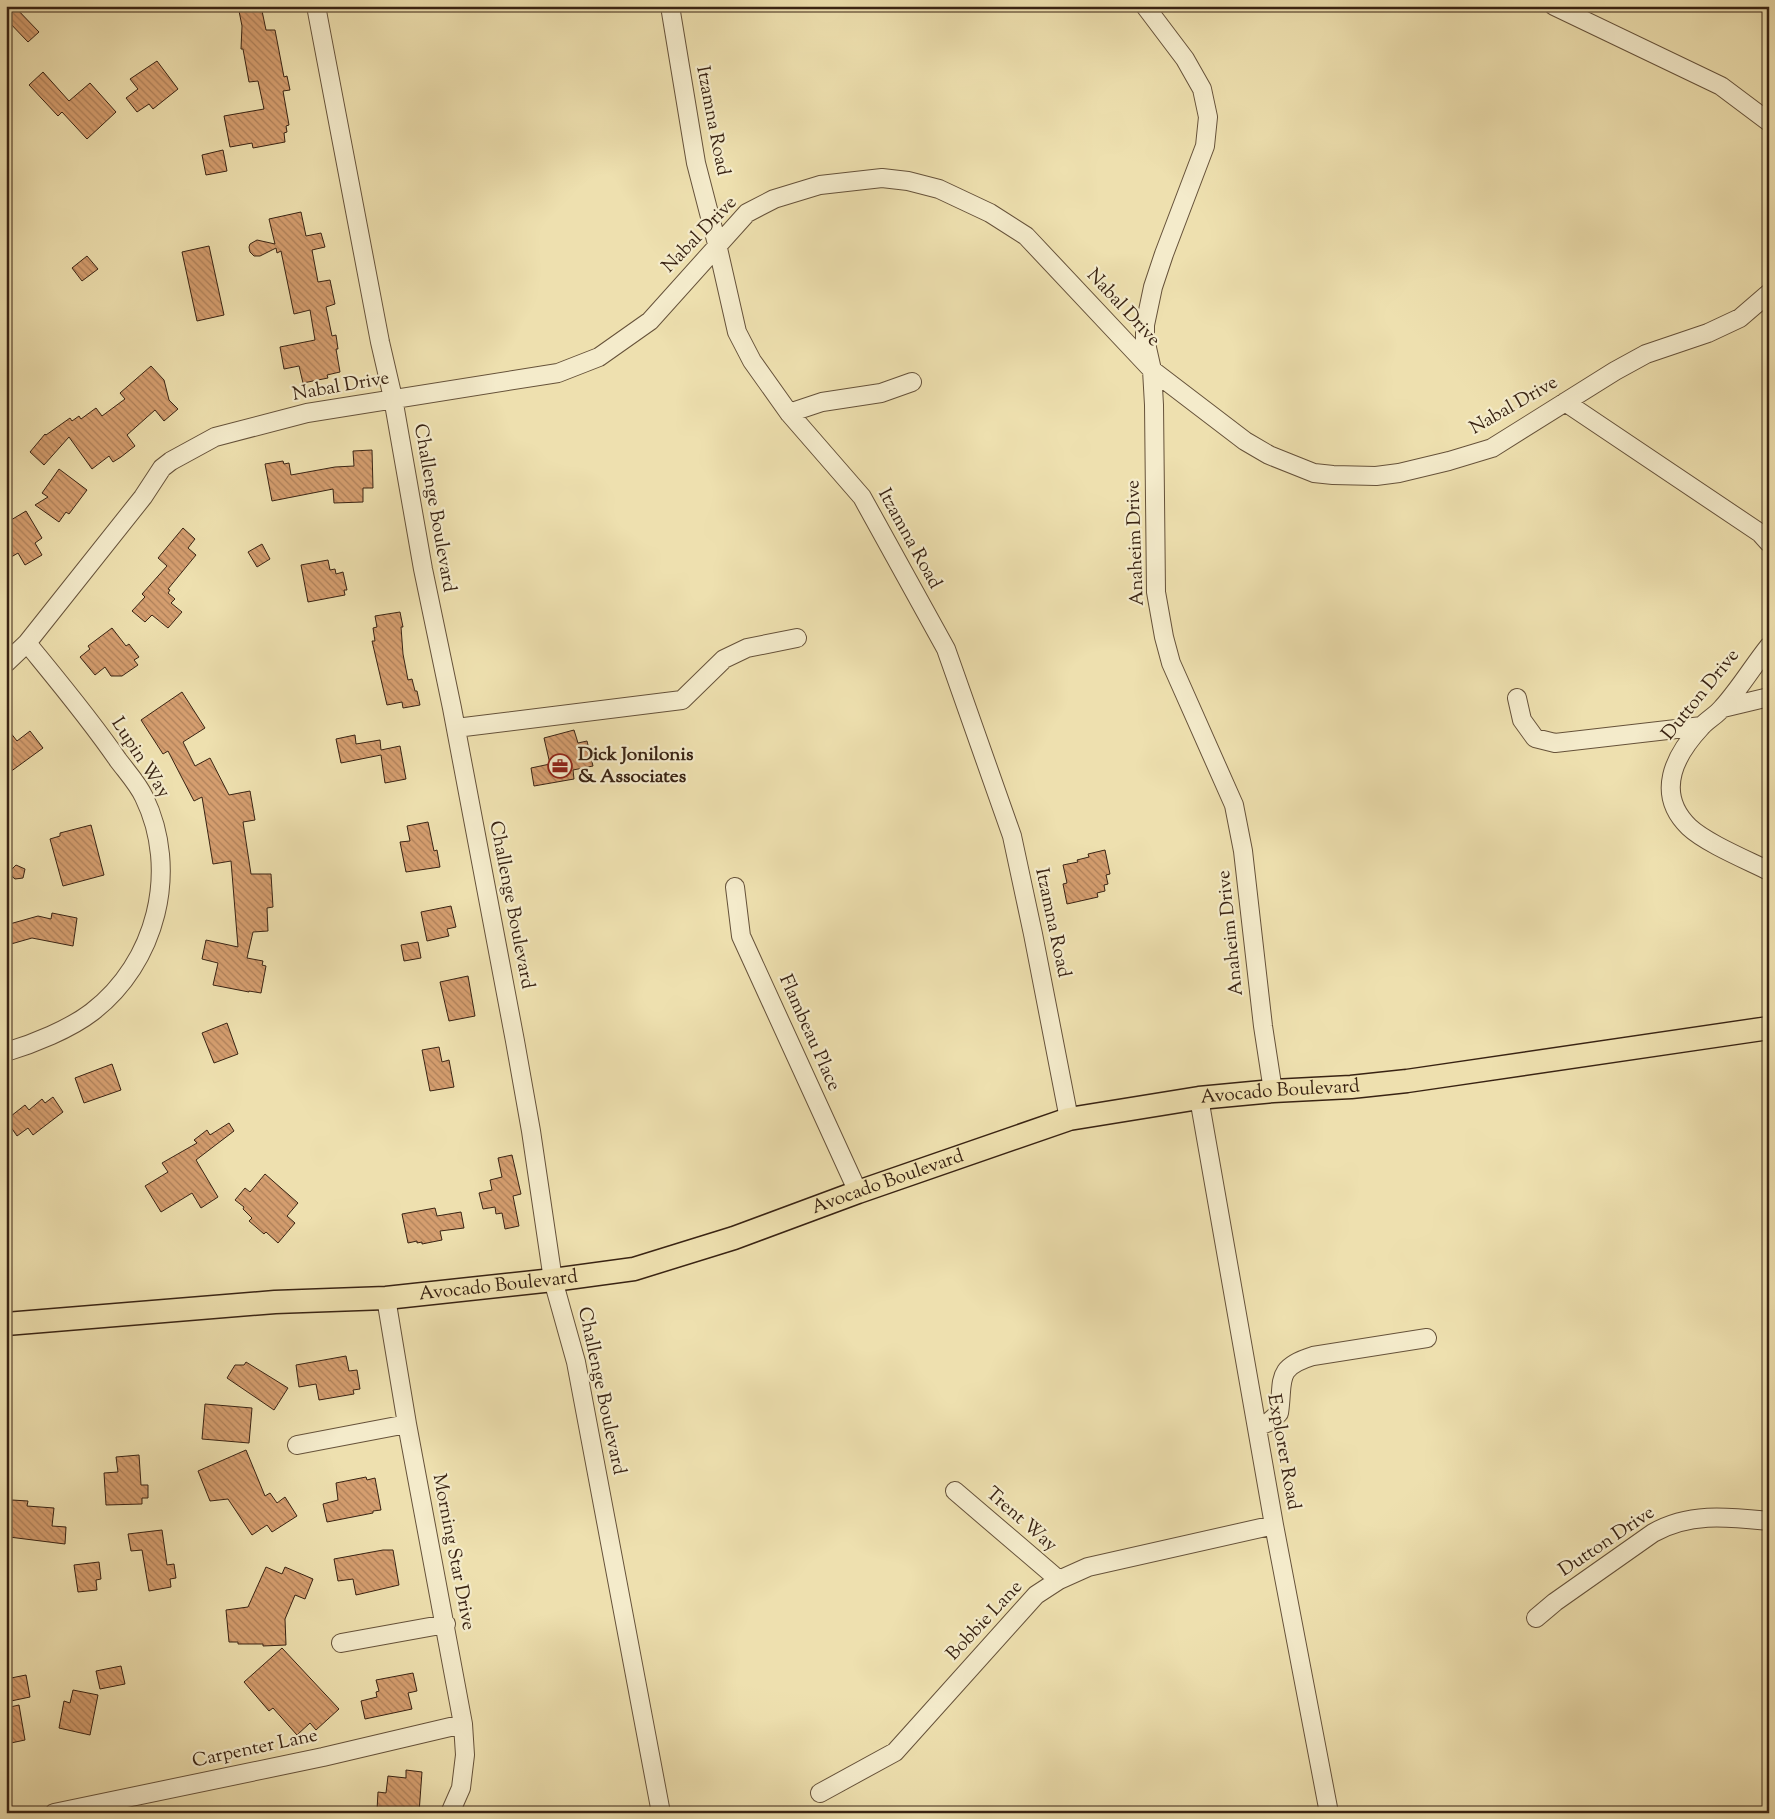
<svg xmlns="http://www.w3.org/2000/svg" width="1775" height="1819" font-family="'Sorts Mill Goudy',serif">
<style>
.building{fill:url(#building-back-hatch);stroke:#392313}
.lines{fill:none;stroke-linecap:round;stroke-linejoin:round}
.minor-casing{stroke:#66523a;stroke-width:20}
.major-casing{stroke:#392313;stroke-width:25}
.minor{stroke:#f4ebcb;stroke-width:18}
.major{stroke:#eee0af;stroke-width:22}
.labels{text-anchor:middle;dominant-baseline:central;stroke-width:4.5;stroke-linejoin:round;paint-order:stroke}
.street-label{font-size:19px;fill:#392313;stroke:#f4ebcb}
.poi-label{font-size:19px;font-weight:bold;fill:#392313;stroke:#f4ebcb;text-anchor:start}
</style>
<defs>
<pattern id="building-back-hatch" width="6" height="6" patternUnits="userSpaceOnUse" patternTransform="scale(1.25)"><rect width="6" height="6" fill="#d59e6f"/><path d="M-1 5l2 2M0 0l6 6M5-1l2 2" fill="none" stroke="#ae805a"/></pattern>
</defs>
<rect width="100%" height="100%" fill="#eee0af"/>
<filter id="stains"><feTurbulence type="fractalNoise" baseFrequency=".004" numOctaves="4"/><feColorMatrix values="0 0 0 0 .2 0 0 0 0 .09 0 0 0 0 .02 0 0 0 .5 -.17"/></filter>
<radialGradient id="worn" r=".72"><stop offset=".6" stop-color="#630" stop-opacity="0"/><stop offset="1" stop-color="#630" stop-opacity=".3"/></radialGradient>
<path class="building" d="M6,6H14L39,32L28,42L6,19Z
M238,6H261L266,30H275L284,77L287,76L290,90L283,91L289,125L286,126L287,132L284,133L285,142L253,148L252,143L230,147L224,116L264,109L258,81L249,82L243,49H241L242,26Z
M157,61L178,89L153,109L149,104L137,112L126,98L138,89L130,79Z
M43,72L69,101L90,83L116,112L87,139L62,112L58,116L29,85Z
M223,150L227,171L206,175L202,155Z
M301,212L306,236L321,233L325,247L312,250L318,282L330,280L335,304L326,307L332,336L336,335L338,349H336L340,372L327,375L328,378L303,383L299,366L284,369L280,347L315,340L310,310L294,314L281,251L277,253L276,248L260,256H254L250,252L249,247L250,244L257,240L275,244L269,219Z
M209,246L224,315L197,321L182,252Z
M87,256L98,269L82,281L72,268Z
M151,366L164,380L169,400L178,409L164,421L155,410L127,435L135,446L121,457L113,462L109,456L92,469L69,437L44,465L30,452L45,434L46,435L70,418L72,421L79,416L81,419L96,408L102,416L125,399L120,393Z
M372,450L373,488H363V502L334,503L333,489L272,501L265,464L283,461L284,464L289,463L291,475L335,467L354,466L353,451Z
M59,469L87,490L69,514L66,512L59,522L35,505L48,497L42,493Z
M26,511L42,538L35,543L42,555L25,565L18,553L6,560V523Z
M183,528L195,539L188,548L196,555L168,589L170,590L168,593L175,599L171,603L182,612L168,628L152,615L145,622L132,611L145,597L142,594L167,566L158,558Z
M262,544L270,559L257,567L248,552Z
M328,560L330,570L335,569L336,574L343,572L347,590H344L345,595L308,602L301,565Z
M400,612L403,627H401L403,654L408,680L412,679L415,691H417L420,705L403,708L402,702L387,705L372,641H375L373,628L377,627L375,616Z
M112,628L126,646L129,644L139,657L134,660L138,665L122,676H111L105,667L95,675L80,657L90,649L88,646Z
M182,692L205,728L183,742L195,766L210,758L229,795L250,791L255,820L243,822L251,874H271L273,907L267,908L268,931L253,932L247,958L263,961L262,965L266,966L261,993L249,991V992L213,985L218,963L202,959L206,940L238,947L231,861L213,864L202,797L194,801L168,751L163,754L141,720Z
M6,727L17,741L30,731L43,748L6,775Z
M574,730L578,743L587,741L593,766L573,770L574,779L534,786L531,768L550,764L544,738Z
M355,735L356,744L380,740L381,750L400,746L406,779L385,783L381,755L341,763L336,739Z
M428,822L434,851L437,850L440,867L406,872L400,842L410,841L407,826Z
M91,825L104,875L63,886L50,839L60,836V833Z
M1105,850L1110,874L1106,875L1108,884L1104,885L1105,891L1097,893L1098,897L1067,904L1063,884L1067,883L1063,865L1078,862L1077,860L1089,857L1088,854Z
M16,865L25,869L23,878L15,879L8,873Z
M451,906L456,927L447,929L449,936L427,941L421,912Z
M52,913L77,918L73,946L32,938L11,944L6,925L38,916L51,919Z
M418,942L421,958L404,961L401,945Z
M468,976L475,1016L449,1021L440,982Z
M227,1023L238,1054L214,1063L202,1033Z
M439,1047L442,1062L449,1060L454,1087L430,1091L422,1050Z
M112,1064L121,1090L84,1103L75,1078Z
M53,1097L63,1112L33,1135L28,1128L17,1136L6,1120L25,1105L29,1110L42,1099L45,1103Z
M229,1123L234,1131L196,1160L218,1197L201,1208L192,1193L161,1212L145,1186L168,1172L162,1163L197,1143L194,1140L207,1130L210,1135Z
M512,1155L521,1194L513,1196L519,1226L505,1229L502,1213L496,1214L495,1207L483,1209L479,1193L492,1190L490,1180L502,1177L498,1158Z
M265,1174L298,1203L287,1216L295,1223L278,1243L266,1232L264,1234L249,1221L252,1218L243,1209L244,1207L235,1200L245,1188L250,1192Z
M435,1208L437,1216L461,1212L464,1228L440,1231L442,1240L422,1244V1242L417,1243V1241L408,1243L402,1214Z
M346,1356L349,1371L357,1370L360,1389L353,1390L354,1394L319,1400L316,1384L299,1387L296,1365Z
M246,1362L288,1388L274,1410L227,1378L235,1365H244Z
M205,1404L252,1408L249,1443L202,1439Z
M246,1450L265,1496L270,1493L277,1503L285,1497L297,1516L272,1532L267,1525L252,1535L228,1499L210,1501L198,1471Z
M139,1455L141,1485H148V1498H142V1504L106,1505L104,1473L118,1472L116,1457Z
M366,1477L367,1480L375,1478L381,1510L373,1511V1513L327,1522L323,1504L338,1500L336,1483Z
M12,1500L28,1501L27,1506L54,1508L52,1526L66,1527L65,1544L9,1537Z
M162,1530L167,1565L174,1564L176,1578L170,1579L171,1587L149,1591L142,1550L131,1551L128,1534Z
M383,1550H393L399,1585L356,1595L353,1579L338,1581L334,1559Z
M99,1562L101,1579L96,1580L97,1590L78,1592L74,1565Z
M266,1567L282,1574L285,1567L313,1579L305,1599L295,1595L285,1619L286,1645L263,1646V1644H238V1642H229L226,1610L248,1607Z
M282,1648L339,1709L316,1730L310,1723L297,1735L273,1708L269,1711L244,1682Z
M121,1666L125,1684L100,1689L96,1671Z
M413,1673L417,1691L408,1693L412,1709L365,1719L361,1701L377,1697L376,1692L379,1691L376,1680Z
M26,1675L30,1697L11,1701L6,1679Z
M73,1690L98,1695L90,1735L59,1728L64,1701L70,1703Z
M19,1705L25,1740L6,1744V1708Z
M406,1770L422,1772L419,1813H381V1810H377L378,1792L386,1793L388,1776L406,1778Z"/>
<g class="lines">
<g class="minor-casing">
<path id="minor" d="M316,6L380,342L393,398L423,569L452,708L515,1041L531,1131L553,1280L576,1362L661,1813
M670,6L696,163L717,244L737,332L752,361L789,413L862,497L946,649L1012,836L1033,934L1069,1119
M1145,6L1185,59L1202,89L1208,117L1205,146L1164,254L1153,287L1145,325V339L1152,370L1154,405L1156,592L1164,637L1171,663L1234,805L1243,851L1263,1026L1273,1091
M1554,6L1721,86L1769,122
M1565,402L1760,533L1769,543
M789,413L822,402L881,393L912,382
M1769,646C1753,666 1740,688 1723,707C1717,715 1707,720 1701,727C1674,756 1655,794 1689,827C1706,843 1747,860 1769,871
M6,663L27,643L143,497L162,468L171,461L215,437L307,413L558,373L599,357L650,321L747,213L774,199L820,185L882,178L908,181L939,189L990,213L1026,236L1152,370L1245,441L1269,455L1314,473L1333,475L1376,476L1399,473L1449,461L1492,448L1615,371L1646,354L1708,333L1740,318L1769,293
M1517,698L1522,720L1535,738L1555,743L1702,726
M1723,708L1769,697
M456,728L682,700L724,659L747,648L797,638
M735,887L741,936L858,1192
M6,1052C33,1044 70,1029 92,1012C156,963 180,871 144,797C138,784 127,772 118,760C90,719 58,681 27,643
M1199,1098L1274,1525L1329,1813
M386,1298L407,1424L463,1724L465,1755L461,1788L450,1813
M1257,1427L1269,1422L1279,1413C1284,1380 1274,1368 1313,1356L1427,1338
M297,1445L407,1424
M955,1491L1059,1580
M1536,1618L1555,1602L1653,1533C1690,1512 1729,1517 1769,1521
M341,1643L446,1624
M820,1793L895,1752L1036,1595L1059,1580L1088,1567L1274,1525
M54,1813L323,1757L463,1724"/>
</g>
<g class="major-casing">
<g id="major">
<path id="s1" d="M6,1324L275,1302L386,1298L553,1280L634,1269L734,1238L858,1192L1069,1119L1199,1098L1273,1091L1351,1087L1407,1081L1769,1028"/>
</g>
</g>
<use href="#minor" class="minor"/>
<use href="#major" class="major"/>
</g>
<defs>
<g id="office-ring" transform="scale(1.25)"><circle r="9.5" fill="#f4ebcb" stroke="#8f2418" stroke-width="1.5"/><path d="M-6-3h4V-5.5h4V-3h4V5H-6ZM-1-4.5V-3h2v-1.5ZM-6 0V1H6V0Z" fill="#8f2418"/></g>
</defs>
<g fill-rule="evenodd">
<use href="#office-ring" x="560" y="766"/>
</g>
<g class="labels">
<g class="street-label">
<text transform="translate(712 121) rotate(79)">Itzamna Road</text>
<text transform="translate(700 235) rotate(-46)">Nabal Drive</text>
<text transform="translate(1123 308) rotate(47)">Nabal Drive</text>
<text transform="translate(341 387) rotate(-10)">Nabal Drive</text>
<text transform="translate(1514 406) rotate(-30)">Nabal Drive</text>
<text transform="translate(434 508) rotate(80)">Challenge Boulevard</text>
<text transform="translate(909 539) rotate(61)">Itzamna Road</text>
<text transform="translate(1136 543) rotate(-92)">Anaheim Drive</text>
<text transform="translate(1701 695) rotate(-51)">Dutton Drive</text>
<text transform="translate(140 758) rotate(57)">Lupin Way</text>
<text transform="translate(511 905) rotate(79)">Challenge Boulevard</text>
<text transform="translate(1052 923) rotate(78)">Itzamna Road</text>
<text transform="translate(1231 933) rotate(-96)">Anaheim Drive</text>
<text transform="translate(809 1033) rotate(66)">Flambeau Place</text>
<text stroke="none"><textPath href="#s1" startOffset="1304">Avocado Boulevard</textPath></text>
<text stroke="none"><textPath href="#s1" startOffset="899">Avocado Boulevard</textPath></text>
<text stroke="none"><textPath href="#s1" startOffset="494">Avocado Boulevard</textPath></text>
<text transform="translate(601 1391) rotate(78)">Challenge Boulevard</text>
<text transform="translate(1283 1452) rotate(80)">Explorer Road</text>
<text transform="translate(1021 1520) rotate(41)">Trent Way</text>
<text transform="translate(1607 1542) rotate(-34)">Dutton Drive</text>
<text transform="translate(453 1552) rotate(79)">Morning Star Drive</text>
<text transform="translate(985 1621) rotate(-47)">Bobbie Lane</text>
<text transform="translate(255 1749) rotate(-12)">Carpenter Lane</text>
</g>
<g class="poi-label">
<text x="578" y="755">Dick Jonilonis<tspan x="578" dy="22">&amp; Associates</tspan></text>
</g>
</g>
<rect width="1775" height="1819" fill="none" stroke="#eee0af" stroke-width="25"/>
<rect x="8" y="8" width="1760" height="1804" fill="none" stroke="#392313" stroke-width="2.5"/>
<rect x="12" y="12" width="1750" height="1794" fill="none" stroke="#392313"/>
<rect width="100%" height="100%" filter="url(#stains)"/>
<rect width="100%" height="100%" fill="url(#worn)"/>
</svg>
